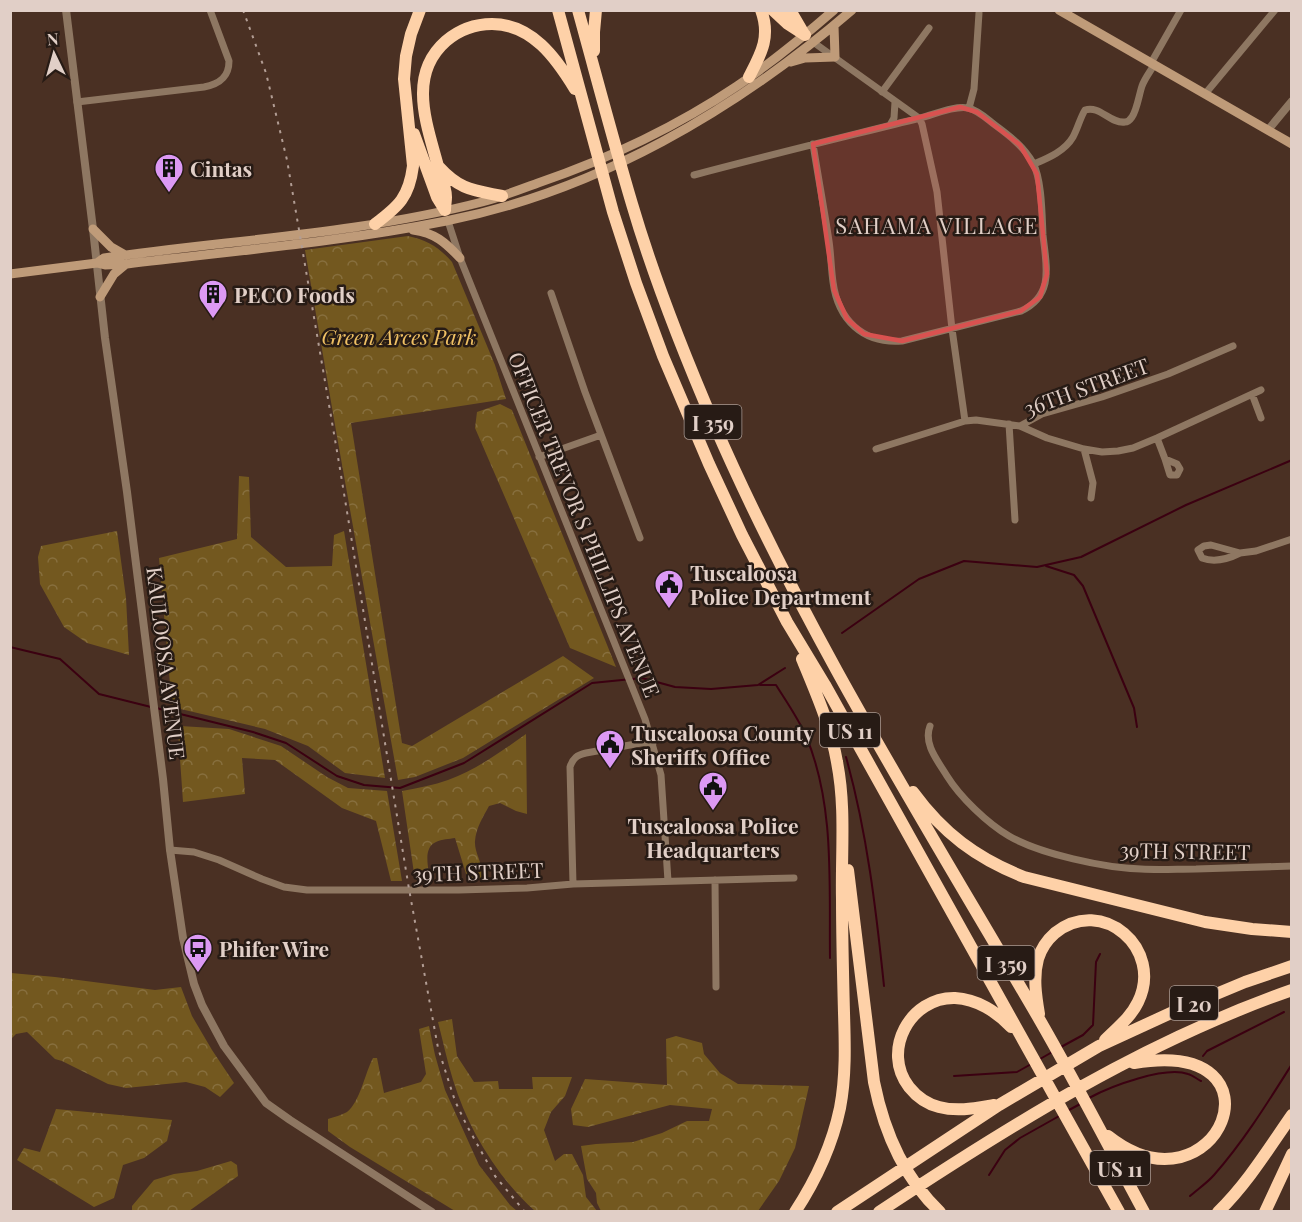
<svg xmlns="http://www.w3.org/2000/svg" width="1302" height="1222" font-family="'Playfair Display',serif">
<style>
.forest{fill:url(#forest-crowns)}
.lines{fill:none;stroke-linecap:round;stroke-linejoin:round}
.stream{stroke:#3b0011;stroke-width:2}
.minor{stroke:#8e7762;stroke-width:7}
.tertiary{stroke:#8e7762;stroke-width:8}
.secondary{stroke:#bf9b79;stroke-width:9}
.motorway{stroke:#fed1a8;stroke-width:12}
.rail{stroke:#b29d94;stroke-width:2;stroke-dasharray:3 6;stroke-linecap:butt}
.marked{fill:#d95250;fill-opacity:0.2;stroke:#d95250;stroke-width:4.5;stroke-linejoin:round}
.labels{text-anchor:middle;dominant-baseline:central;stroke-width:5;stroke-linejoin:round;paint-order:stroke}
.shield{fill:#271b15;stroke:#a99992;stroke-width:1.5}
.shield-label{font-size:20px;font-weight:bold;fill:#e1cfc7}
.poi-label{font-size:21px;font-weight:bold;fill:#e1cfc7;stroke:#271b15;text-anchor:start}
.park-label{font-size:21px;font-style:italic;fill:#f0c164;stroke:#271b15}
.street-label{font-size:21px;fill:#e1cfc7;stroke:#271b15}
.neighbourhood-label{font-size:22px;letter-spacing:1.5px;fill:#e1cfc7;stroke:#271b15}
</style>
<defs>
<pattern id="forest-crowns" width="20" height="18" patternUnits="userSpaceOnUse" patternTransform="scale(1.5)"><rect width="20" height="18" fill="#73581f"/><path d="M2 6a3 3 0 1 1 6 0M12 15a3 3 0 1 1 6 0" fill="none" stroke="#876f3e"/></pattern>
</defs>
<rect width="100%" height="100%" fill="#4a3023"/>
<path class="forest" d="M408,236C427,240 439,247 452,262L495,365L506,399L351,423L402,743L412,746L563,656L594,678L463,758L415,777L398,780L335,425L305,250Z
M500,404L512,410L616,667L570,648L475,428L477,412Z
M239,476L249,477L251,537L286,567L332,566L334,535L344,531L385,778L345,773L308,746L265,729L172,707L159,558L237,539Z
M117,531L126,598L129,655L87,643L64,627L40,584L38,557L41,546Z
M180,726L229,729L281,746L327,777L348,788L387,791L402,881H391L376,821L342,808L275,760L242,758L245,794L183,802L178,730Z
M526,734L527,814L516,811L500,803L489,806C483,817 476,828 475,841C474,854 485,865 481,878L470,880L467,877L455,838C449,839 442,839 436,842C422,848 429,869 430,881L415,880L402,791C418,788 434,785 448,780C476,770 502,751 526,734Z
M11,973L55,977L155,990L181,987L192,1016L212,1050L234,1083L220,1097L205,1087L186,1082L126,1088L108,1084L62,1061L55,1059L27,1032L16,1034L11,1039Z
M452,1019L457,1056L474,1082L498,1081L499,1089H533L532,1077H572L565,1096L551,1112L544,1130L555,1161L564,1154H572L583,1175L586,1197L597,1211H535C497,1177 468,1129 453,1080C447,1061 443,1041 438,1022Z
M429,1026L435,1055L445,1090L479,1165L510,1205L517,1211H455L350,1147L328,1131V1119C334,1117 342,1115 347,1112C360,1102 365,1073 373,1058H377L384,1093L421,1082L426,1074L419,1029Z
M676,1036L702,1043L704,1054L720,1073L738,1084L809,1086L795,1148L779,1181L758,1211H601L597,1203L596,1193L587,1179L581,1146L596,1144L633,1142L662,1133L687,1121H709L712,1109L670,1105L588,1127L573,1125L571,1109L585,1079L667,1085L666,1039Z
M56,1109L172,1120L167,1141L144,1158L123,1165L114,1198L94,1207L17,1160L24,1148L40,1152Z
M231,1161L237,1165L238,1176L189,1211H132V1206L154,1180L174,1174L197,1171Z"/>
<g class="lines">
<path class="stream" d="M1046,566L1074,575L1083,586L1134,708L1137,727
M842,633L919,579L964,561L1037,567L1081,557L1186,505L1292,460
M10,647L60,659L99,694L151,707
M760,685H776C786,701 798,718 806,736C835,805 829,884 830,958
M156,708L253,732L286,743L337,776L364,785L400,788L464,763L592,683L642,678L675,687L711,689L758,685L785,668
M846,757C867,832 876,909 884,986
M1061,1047L1083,1035L1093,1025L1096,962L1100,954
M1203,1056L1207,1051L1284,1012
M1040,1059L1054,1051
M954,1076L1017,1072L1033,1063
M1089,1098C1111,1086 1165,1066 1188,1074C1192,1075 1197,1079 1201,1081
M1069,1110L1082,1103
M989,1175L1005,1150L1020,1138L1061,1115
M1190,1196C1198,1189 1207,1183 1214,1175C1244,1141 1268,1102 1292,1064"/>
<path class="minor" d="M813,42L919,118L922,124L937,192L952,329L965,421
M1151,63L1181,10
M882,92L929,28
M1205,94L1275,10
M77,102L204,87C220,84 229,77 229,61L210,10
M969,108L974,89L979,13
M890,125L894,118L895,102
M1034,164C1048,158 1065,151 1073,137C1078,128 1080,118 1085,110C1100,105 1110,124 1125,122C1128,122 1130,120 1132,117C1137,110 1139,95 1142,86C1145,78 1150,72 1154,65
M694,175C769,155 844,137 920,118C933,115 955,105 968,108C978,110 987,119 995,125C1010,136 1024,147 1033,163C1042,180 1042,215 1043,235C1046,265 1055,295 1021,311L902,341C863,344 838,320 833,282C831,268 831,254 829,241C824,208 818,176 813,144
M448,221L460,258L645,719L661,775L668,881
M551,293L585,392L640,538
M1252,394L1261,418
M1009,424L1015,520
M1020,426L1042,414L1102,397L1168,374L1233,346
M1157,438L1165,459
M876,449L965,421L976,420L1020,426L1047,438L1084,449L1102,452L1118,451L1133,448L1157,438L1261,390
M1084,449L1093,483L1091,498
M539,457L601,435
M1165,459L1177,464L1180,469L1177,475H1170Z
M1211,545L1240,553C1228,559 1215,563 1202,558L1198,550L1204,546Z
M1240,553L1256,551L1292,539
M930,726C923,744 938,761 947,776C960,797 987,823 1009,836C1040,854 1105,868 1141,869C1159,870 1177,869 1196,869C1228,868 1260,867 1292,866
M170,850L194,852L219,860L262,879L284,887L307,890H459L527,888L573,884L794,878
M715,880L716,987
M573,884L570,767C573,758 577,755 586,753L641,743H653"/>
<path class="tertiary" d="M66,10L93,229L105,338L127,492L163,779L170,850L183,938L194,984L202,1005L224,1046L266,1103L290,1120L432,1212
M1268,130L1292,101"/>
<path class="secondary" d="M1059,10L1292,144
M791,62L805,58L835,57L834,26
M93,229L111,247L125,255
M413,230C435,233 445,242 460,258
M97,263L104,258C230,240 358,234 482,202C501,197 519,190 538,183C608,159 676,127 737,86C771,63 803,37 834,10
M10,274L97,263L105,265L127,264C233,251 341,242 446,221C597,191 736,110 852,10
M100,297L114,274L126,264"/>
<path class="motorway" d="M558,10L613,212L636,283L663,356L709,464L742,535L787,622L825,685L1119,1212
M578,10C596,75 613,140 632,204C654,279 683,352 714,424C804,631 925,823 1038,1017C1075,1081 1109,1147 1144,1212
M773,10L788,24L805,35
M790,10L804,34
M594,51V32L596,10
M749,77C761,54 771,37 761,10
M414,134L437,197L445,210
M439,167C460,190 473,190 502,196
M445,210C445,206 446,201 446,197C446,188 442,178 439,170C428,127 406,76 446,41C459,30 475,24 492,24C532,24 556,58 575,89
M375,224C399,206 409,197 413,166L404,79L406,56L411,34L420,10
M913,792C943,833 976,858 1024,877L1205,922L1252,929L1292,932
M848,870L874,1082C884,1132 903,1177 940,1212
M1039,1014C1036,996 1033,977 1038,959C1041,949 1047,940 1055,933C1102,895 1164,949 1138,1002C1131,1017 1117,1028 1105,1040
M994,1105C976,1108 958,1112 939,1107C927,1104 917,1097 909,1087C881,1051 910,997 955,998C977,999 997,1012 1011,1027
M1108,1136C1217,1222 1293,1036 1134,1063
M795,1212C816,1180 832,1146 840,1108C846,1077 845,1044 844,1013C843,975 842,937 842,899C841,853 846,808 837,762C831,727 816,693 802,659
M837,1212L999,1105L1099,1046L1173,1012L1245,982L1292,966
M879,1212C1009,1126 1143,1042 1292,990
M1218,1212C1247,1184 1269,1148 1292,1115
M1265,1212L1292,1154"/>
<path class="rail" d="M243,10L266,73L287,160L339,463L409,889L438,1048L455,1101L467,1126L495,1176L525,1212"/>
</g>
<path class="marked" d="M960,107L977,112L1020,145L1037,174L1047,274L1040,297L1021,311L902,341L864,334L847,319L834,290L813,144Z"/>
<defs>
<g id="building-pin" transform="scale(1.5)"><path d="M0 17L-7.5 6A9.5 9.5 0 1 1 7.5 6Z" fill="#dc99f4" stroke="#271b15"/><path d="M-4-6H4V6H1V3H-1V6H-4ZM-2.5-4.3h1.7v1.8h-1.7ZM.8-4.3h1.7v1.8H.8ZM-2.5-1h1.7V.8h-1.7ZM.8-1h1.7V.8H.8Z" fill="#111"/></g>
<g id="civic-pin" transform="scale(1.5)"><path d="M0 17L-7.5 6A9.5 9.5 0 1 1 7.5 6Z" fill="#dc99f4" stroke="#271b15"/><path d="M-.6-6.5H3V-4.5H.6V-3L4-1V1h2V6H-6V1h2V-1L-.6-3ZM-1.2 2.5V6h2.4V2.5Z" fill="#111"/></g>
<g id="bus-pin" transform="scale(1.5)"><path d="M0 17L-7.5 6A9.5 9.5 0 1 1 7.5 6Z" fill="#dc99f4" stroke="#271b15"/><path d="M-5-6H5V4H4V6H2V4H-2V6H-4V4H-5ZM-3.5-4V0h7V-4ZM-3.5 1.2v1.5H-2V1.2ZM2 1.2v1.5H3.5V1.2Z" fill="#111"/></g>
</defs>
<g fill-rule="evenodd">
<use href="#building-pin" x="169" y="168"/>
<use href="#building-pin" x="213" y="294"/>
<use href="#civic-pin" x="669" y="584"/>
<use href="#civic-pin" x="610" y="744"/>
<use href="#civic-pin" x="713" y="786"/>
<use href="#bus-pin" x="198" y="948"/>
</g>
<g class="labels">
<g class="shield">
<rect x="684.5" y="405" width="57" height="34" rx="4.5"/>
<rect x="820" y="713" width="60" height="34" rx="4.5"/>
<rect x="977.5" y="946" width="57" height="34" rx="4.5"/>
<rect x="1170" y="986" width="48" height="34" rx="4.5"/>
<rect x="1090" y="1151" width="60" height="34" rx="4.5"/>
</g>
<g class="shield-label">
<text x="713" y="422">I 359</text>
<text x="850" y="730">US 11</text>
<text x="1006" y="963">I 359</text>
<text x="1194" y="1003">I 20</text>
<text x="1120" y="1168">US 11</text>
</g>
<g class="poi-label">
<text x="190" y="168">Cintas</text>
<text x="234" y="294">PECO Foods</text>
<text x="690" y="572">Tuscaloosa<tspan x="690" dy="24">Police Department</tspan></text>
<text x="631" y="732">Tuscaloosa County<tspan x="631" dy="24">Sheriffs Office</tspan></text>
<text x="713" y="825" text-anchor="middle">Tuscaloosa Police<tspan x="713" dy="24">Headquarters</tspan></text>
<text x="219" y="948">Phifer Wire</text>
</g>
<g class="park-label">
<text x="399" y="336">Green Arces Park</text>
</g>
<g class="street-label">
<text transform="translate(1086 386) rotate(-20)">36TH STREET</text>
<text transform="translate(585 524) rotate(68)">OFFICER TREVOR S PHILLIPS AVENUE</text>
<text transform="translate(167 663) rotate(83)">KAULOOSA AVENUE</text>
<text transform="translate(1185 850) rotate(1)">39TH STREET</text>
<text transform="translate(478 871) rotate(-2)">39TH STREET</text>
</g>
<g class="neighbourhood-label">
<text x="937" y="225">SAHAMA VILLAGE</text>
</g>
</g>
<rect width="1302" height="1222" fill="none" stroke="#e1cfc7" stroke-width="24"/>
<g transform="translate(54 54) rotate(355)" stroke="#271b15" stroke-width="4.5" paint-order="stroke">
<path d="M0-4.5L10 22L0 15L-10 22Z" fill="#e1cfc7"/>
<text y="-9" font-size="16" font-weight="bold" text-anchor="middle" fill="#e1cfc7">N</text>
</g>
</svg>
